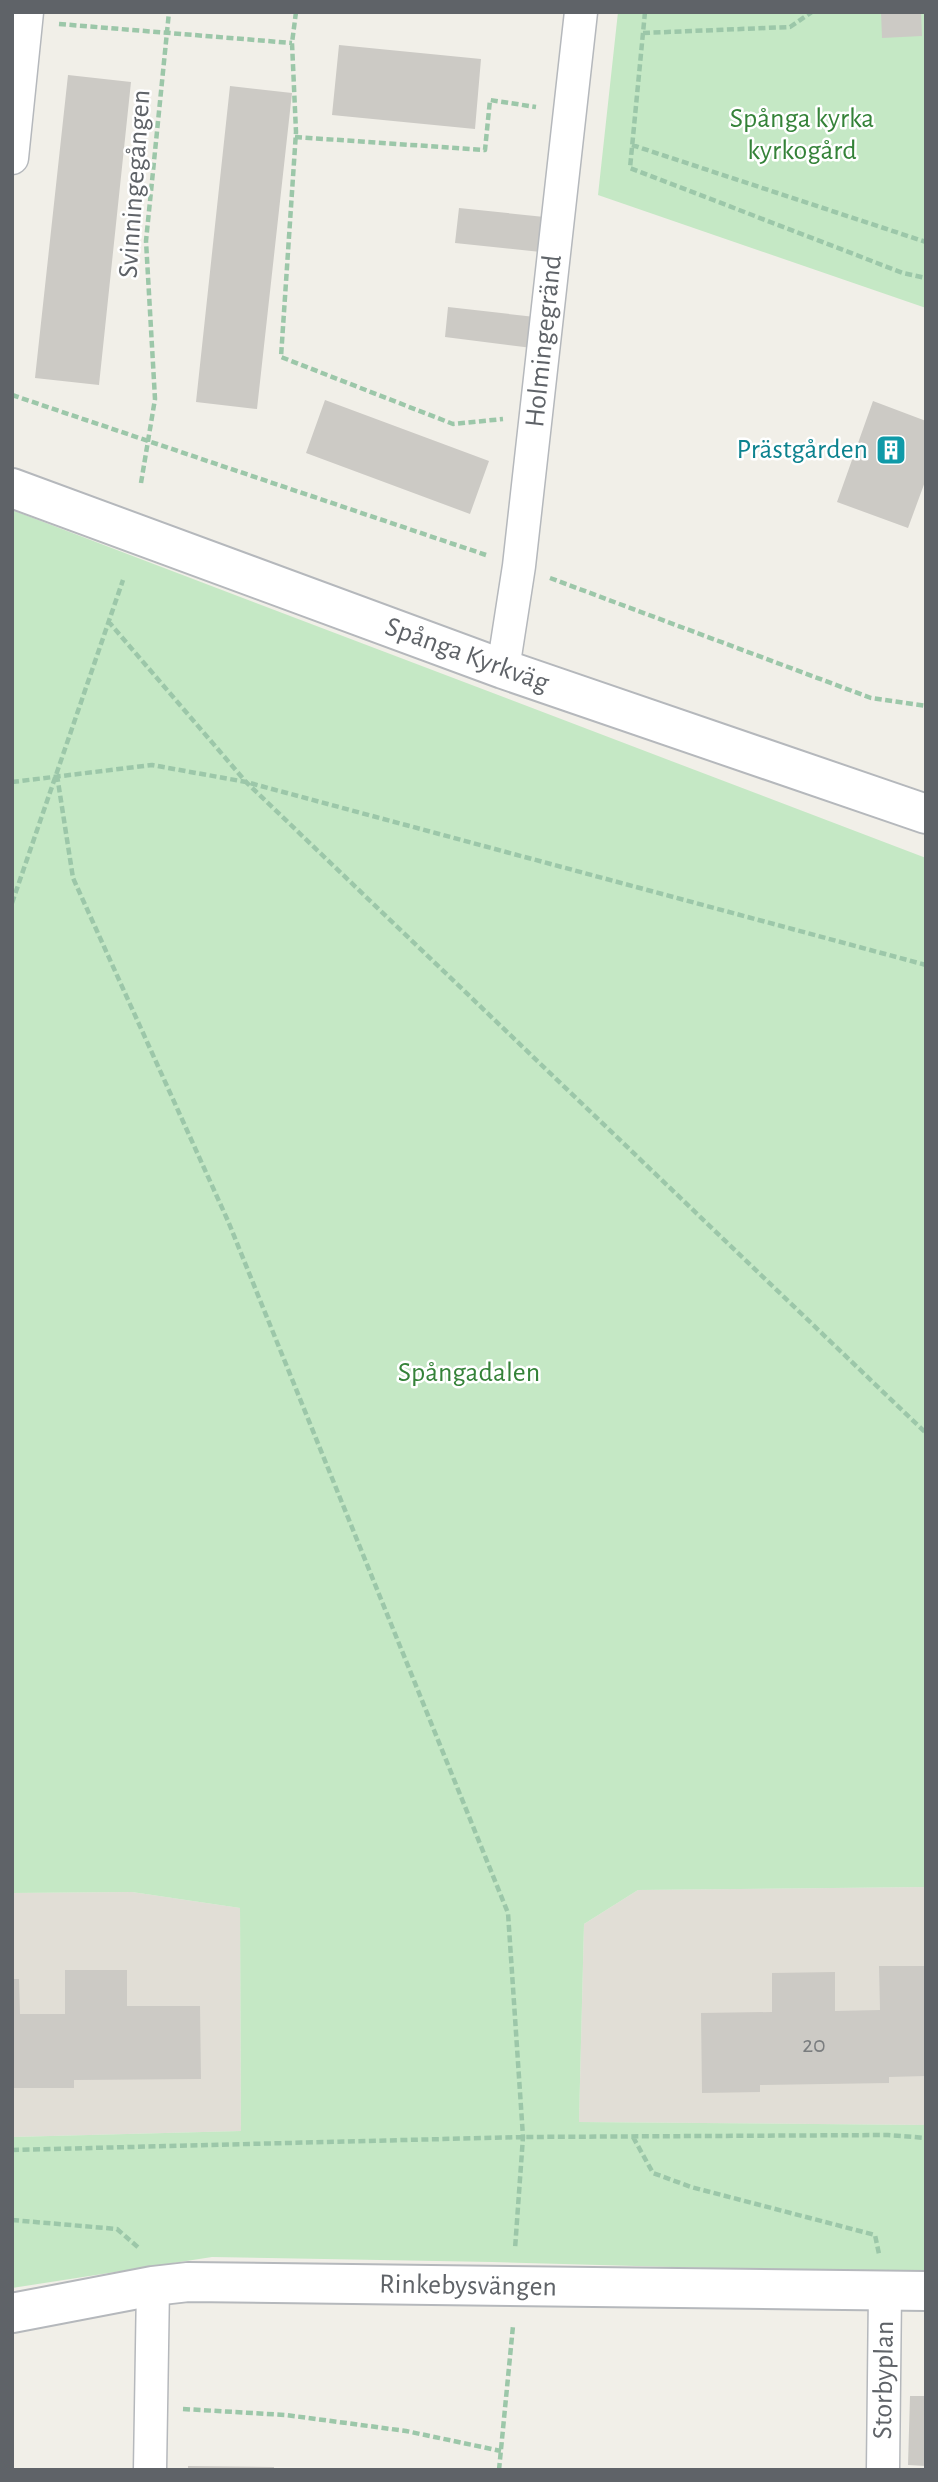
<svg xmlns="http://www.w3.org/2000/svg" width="938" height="2482" font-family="'Alegreya Sans',sans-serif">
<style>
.education{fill:#e1ded6}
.green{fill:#c5e8c5}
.building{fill:#cccac5}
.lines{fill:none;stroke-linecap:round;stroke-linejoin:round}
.minor-casing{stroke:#b5b8bc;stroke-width:35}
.tertiary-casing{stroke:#b5b8bc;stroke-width:42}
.path{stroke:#9cc7a9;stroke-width:4.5;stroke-dasharray:7 3.5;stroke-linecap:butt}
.minor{stroke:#fff;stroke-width:32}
.tertiary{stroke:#fff;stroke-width:38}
.labels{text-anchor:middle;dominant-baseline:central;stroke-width:5;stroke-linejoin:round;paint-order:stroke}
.number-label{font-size:24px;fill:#7a7d7f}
.park-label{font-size:28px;fill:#348238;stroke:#fff}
.street-label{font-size:28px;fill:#5f6368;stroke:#fff}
.culture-label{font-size:28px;fill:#0d838f;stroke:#fff;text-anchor:end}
</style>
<rect width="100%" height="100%" fill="#f1efe8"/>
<path class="education" d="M926,1887V2125L579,2122L584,1924L638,1890Z
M132,1892L240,1908L241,2131L12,2137V1893Z"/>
<path class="green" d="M618,12H926V308L598,195Z
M12,510L926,858V1887L638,1890L584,1924L579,2122L926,2125V2274L492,2262L212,2257L12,2288V2137L241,2131L240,1908L132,1892L12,1893Z"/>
<path class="building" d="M881,12H921L922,36L882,38Z
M339,45L481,59L475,129L332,115Z
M68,75L131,82L99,385L35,378Z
M230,86L292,93L257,409L196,402Z
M459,208L554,218L550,253L455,243Z
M448,307L544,318L540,349L445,337Z
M325,400L489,461L470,514L306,453Z
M873,401L926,421V479L908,528L837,502Z
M879,1966H926V2076L889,2077V2083L760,2085V2092L702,2093L701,2013L772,2012V1973L835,1972V2011L880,2010Z
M65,1970H127V2006H200L201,2079L74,2080V2088H12V1979H19L20,2014H65Z
M910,2396H926V2466L908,2465Z
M188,2466L274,2467V2470H188Z"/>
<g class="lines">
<g class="minor-casing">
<path id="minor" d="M12,158L27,12
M503,669L519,566L581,12
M150,2470L153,2286
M883,2470L885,2291"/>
</g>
<g class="tertiary-casing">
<path id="tertiary" d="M12,488L503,669L926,814
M12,2313L153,2286L188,2282L926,2291"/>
</g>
<path class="path" d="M296,12L292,43L296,132L281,357L453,424L503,419
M645,12L630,168L903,273L926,278
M59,24L292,43
M643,33L790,27L812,12
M295,137L485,150L490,100L536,107
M632,145L926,242
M12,395L486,555
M141,483L155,399L146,241L169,12
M550,578L871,698L926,706
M108,621L246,782L926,1433
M57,775L73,878L228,1221L508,1913L523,2137L515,2249
M12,782L152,765L246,782L926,965
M12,903L123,580
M633,2137L653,2173L691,2187L875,2235L879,2254
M12,2150L523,2137L888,2135L926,2138
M12,2220L117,2229L140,2249
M183,2409L286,2415L406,2431L501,2451
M499,2470L513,2326"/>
<use href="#minor" class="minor"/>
<use href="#tertiary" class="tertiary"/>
</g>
<defs>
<g id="building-square" transform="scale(1.575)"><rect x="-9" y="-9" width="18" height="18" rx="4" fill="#0f9aa8" stroke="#fff"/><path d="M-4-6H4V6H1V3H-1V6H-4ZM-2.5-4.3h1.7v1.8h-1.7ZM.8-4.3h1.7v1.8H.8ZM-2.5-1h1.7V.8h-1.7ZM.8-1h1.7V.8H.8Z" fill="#fff"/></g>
</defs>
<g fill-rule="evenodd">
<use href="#building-square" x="891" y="450"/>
</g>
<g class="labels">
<g class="number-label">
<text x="814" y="2045">20</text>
</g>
<g class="park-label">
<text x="802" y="119">Spånga kyrka<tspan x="802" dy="32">kyrkogård</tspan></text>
<text x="469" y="1373">Spångadalen</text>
</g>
<g class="street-label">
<text transform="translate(135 184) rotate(-86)">Svinningegången</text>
<text transform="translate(544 341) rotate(-84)">Holmingegränd</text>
<text transform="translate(467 655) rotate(20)">Spånga Kyrkväg</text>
<text transform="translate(468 2286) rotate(1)">Rinkebysvängen</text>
<text transform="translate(884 2380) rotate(-89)">Storbyplan</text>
</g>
<g class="culture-label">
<text x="868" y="450">Prästgården</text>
</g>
</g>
<rect width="938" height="2482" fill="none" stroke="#5f6368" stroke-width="28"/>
</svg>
